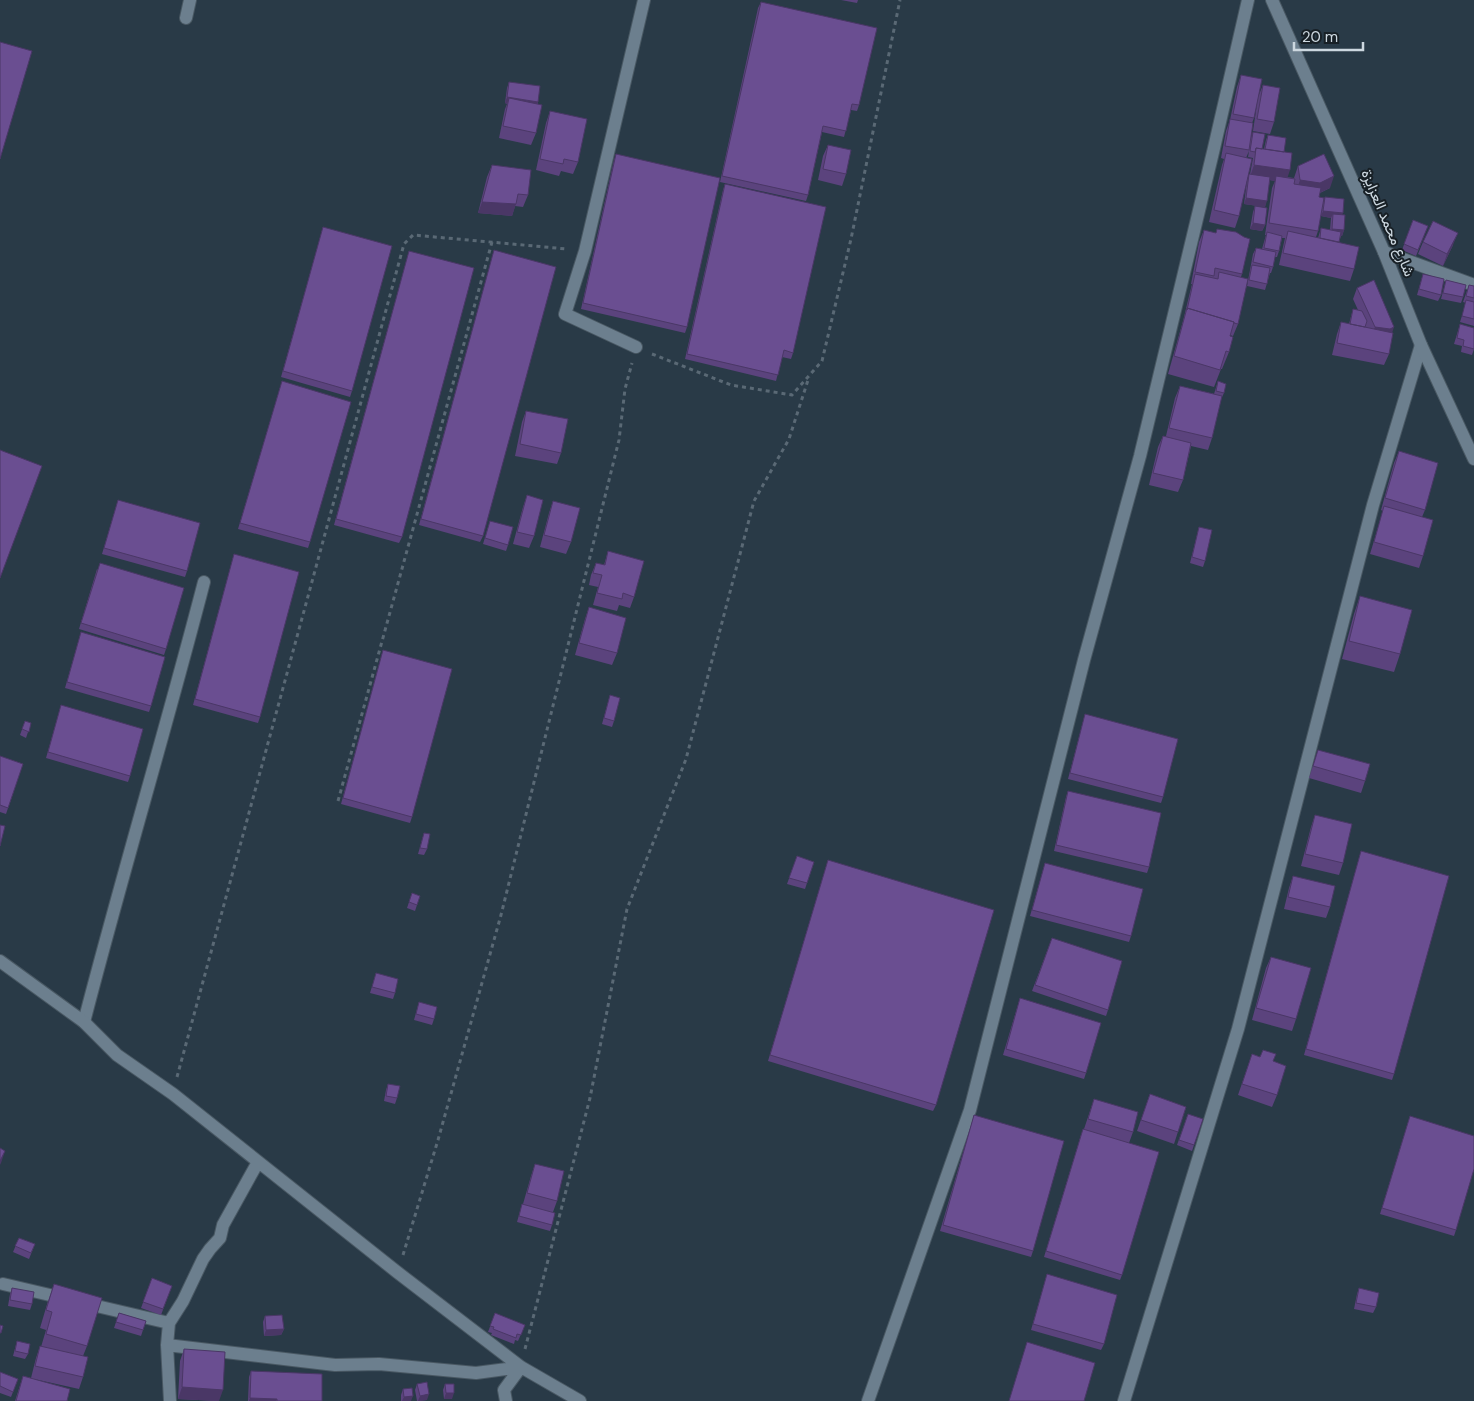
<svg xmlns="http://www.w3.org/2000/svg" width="1474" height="1401" font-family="'DM Sans',Vazirmatn,sans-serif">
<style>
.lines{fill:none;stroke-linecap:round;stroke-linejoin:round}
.service-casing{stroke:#495863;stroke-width:14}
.minor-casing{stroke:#495863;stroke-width:14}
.secondary-casing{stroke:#495863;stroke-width:14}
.path{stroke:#5a6975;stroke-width:3;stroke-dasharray:4 4;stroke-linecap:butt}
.service{stroke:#6c7f8e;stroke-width:12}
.minor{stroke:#6c7f8e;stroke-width:12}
.secondary{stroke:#6c7f8e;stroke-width:12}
.wall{fill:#5b437d;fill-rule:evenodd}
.shaded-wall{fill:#4a3766}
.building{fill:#6a4e91;stroke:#4a3766}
.labels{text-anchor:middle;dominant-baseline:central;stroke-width:4;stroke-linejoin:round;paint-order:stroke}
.street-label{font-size:15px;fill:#cdd8e0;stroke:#182026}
</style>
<rect width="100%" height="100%" fill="#293a47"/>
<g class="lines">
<g class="service-casing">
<path id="service" d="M84,1022C122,875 166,729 204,582"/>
</g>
<g class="minor-casing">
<path id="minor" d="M186,18L190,0
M1384,252L1474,285
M636,347L565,314L585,251L644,0
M0,961L84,1022L117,1055L173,1094L397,1272L521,1367L580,1401
M3,1284L169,1323
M167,1345L335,1365L379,1364L476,1373L521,1367
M170,1401L167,1345L169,1323L183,1301L203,1259L210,1249L220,1238L223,1225L258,1162
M506,1401L504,1390L521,1367
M868,1401L970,1110L1084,660L1140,456L1214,148L1248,0
M1124,1401L1238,1029L1373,505L1421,345"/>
</g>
<g class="secondary-casing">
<path id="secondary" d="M1272,0L1384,252L1421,345L1474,459"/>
</g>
<path class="path" d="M652,354L731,385L792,395L822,361L851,239L900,0
M338,801L492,242
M177,1077L404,244L413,235L567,249
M403,1255L438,1140L501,915L619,440L625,389L632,363
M525,1349L590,1098L627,909L686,759L754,501L789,439L809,377"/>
<use href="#service" class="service"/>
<use href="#minor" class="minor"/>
<use href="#secondary" class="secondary"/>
</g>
<path class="wall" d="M841,0H858L857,3Z
M761,2L859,105L857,111L851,110L844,137L822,132L808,195L806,201L720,182L758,8Z
M1241,75L1254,118L1252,123L1251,138L1253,132L1262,149H1264L1266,140L1268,135L1284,152L1287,177L1294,178L1298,166L1330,188L1320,193L1319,197L1323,202L1325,197L1342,215L1344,230L1342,236H1341L1339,242L1354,269L1350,281L1279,265L1285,238H1282L1279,251L1277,257H1275L1273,267L1271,273H1270L1265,290L1247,286L1253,254L1256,248L1262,249L1266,235H1265L1272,188L1275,181L1270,180L1265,207L1244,204L1247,180L1249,174H1250L1253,158L1248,157L1249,151L1246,158L1239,216L1235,228L1209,222L1222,165L1224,159L1221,158L1226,131L1230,120L1237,87ZM1322,206L1321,216L1331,218L1330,230L1321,228L1318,238L1316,237L1318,231Z
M509,82L538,102L536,133L531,145L499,138L505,109L507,104L505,103L507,88Z
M1263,85L1274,122L1270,134L1253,131L1258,97Z
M550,111L578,162L573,174L561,171L559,176L536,170L546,123Z
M828,145L846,174L842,186L818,180L823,156Z
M616,154L687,327L685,333L581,309L614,160Z
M492,165L528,195L523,207L515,206L512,216L478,213L487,177Z
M725,184L793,353L791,359L782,357L776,381L685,359L723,190Z
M1255,206L1265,225L1262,231L1250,229L1253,212Z
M1413,220L1428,226L1416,256L1402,250Z
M323,227L352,391L350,397L281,377Z
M1204,230L1242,274L1241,277L1238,324L1233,336L1230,335L1229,352L1222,369H1221L1214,387L1168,374L1183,321L1192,284H1191L1199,242Z
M1423,242L1453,245L1443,266L1418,254Z
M494,250L483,536L480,542L419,525Z
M409,251L402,537L399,543L334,525Z
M1423,274L1441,295L1438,301L1417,295Z
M1446,280L1463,297L1461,303L1441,299Z
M1469,285L1474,286V326L1460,322L1466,303L1463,302Z
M1357,288L1392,332L1389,354L1384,365L1332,355L1337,334L1341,322L1349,324L1353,309L1358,310L1353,299Z
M1460,324L1474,349L1472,355L1461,352L1462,346L1454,344Z
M282,381L310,542L308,548L238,529Z
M1218,381L1224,393L1221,399L1212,438L1208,450L1191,446L1183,480L1178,492L1149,485L1158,447L1163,436H1166L1175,398L1180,386L1214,394Z
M526,411L561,453L557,464L515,456L522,422Z
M1399,451L1425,510L1422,517L1423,556L1419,568L1370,554L1383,511L1381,510L1394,463Z
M527,495L534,536L529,548L513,544L523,507Z
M118,500L187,571L185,577L102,554Z
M553,501L571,542L566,554L540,547L549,513Z
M490,521L508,545L506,551L483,544Z
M1199,527L1205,561L1203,567L1190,563Z
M608,551L634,597L630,608L619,605L617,611L593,605L598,587L589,585L591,575L596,563L604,565Z
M234,554L260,717L258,723L193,705Z
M97,569L166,649L164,655L79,629Z
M1360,596L1400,654L1394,672L1342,659L1354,614Z
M589,607L617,653L612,665L575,655L585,619Z
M81,632L151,706L149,712L65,688Z
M383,650L412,817L410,823L341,804Z
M610,695L614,721L612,727L602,724Z
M61,705L130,776L128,782L46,758Z
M1085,714L1163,797L1161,803L1068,779Z
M25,721L31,723L26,738L20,735Z
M1318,750L1365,781L1361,793L1309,778Z
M0,756L23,764L6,814L0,812Z
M1068,791L1149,867L1147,873L1054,851L1066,797Z
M1315,815L1343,863L1339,875L1301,866L1311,827Z
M424,833L427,849L424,855L418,854Z
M1361,851L1394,1074L1392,1080L1304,1055Z
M797,856L814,862L805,889L787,884Z
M828,860L936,1105L933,1111L768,1061Z
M1045,863L1131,936L1129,942L1030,916Z
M1293,876L1330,907L1326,918L1284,909L1289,888Z
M412,893L420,896L415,911L407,908Z
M1052,938L1108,1010L1106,1016L1032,991Z
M1271,957L1296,1019L1292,1031L1252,1020L1266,968Z
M376,973L395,993L393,999L370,993Z
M1020,998L1086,1073L1084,1079L1003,1055Z
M419,1002L434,1019L432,1025L414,1020Z
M1252,1054L1273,1061L1277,1095L1272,1107L1238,1095Z
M388,1084L397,1098L395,1104L384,1101L386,1090Z
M1150,1094L1186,1107L1174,1144L1137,1131Z
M1094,1099L1133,1132L1129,1143L1122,1275L1120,1280L1044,1257L1081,1135L1084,1129Z
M1188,1114L1194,1145L1192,1151L1177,1145Z
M974,1115L1033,1251L1031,1257L940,1231Z
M1410,1116L1456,1230L1454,1236L1380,1214Z
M535,1164L557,1201L553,1212L552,1225L550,1231L517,1222L522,1204H523L531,1176Z
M19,1238L35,1244L29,1259L13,1252Z
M1047,1274L1104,1344L1101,1350L1031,1330Z
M152,1278L172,1286L161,1315L141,1308Z
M54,1284L87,1346L83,1356V1377L79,1389L34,1379L67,1401H15L23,1376L31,1378L36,1358L40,1346L41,1347L46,1330L40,1328L48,1301Z
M12,1288L32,1304L30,1310L8,1306L10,1294Z
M1359,1288L1376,1307L1373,1313L1354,1309L1357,1294Z
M119,1313L146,1321L141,1336L114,1328Z
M495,1313L525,1325L518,1341L515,1340L514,1344L491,1335L492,1333L488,1332Z
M265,1316L284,1329L281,1335L264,1336L263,1322Z
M17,1341L28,1354L25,1359L13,1356Z
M184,1349L219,1401L178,1399L180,1361Z
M251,1371L322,1401H248L249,1377Z
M0,1372L18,1379L11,1397L0,1393Z
M417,1384L427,1400L417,1401L415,1390Z
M445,1384L452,1399H444L443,1390Z
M403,1389L411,1401H401V1395Z"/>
<path class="shaded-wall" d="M507,97L538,102L536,108L509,98L507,104L505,103Z
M1254,165L1290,170L1286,182L1276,176L1275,181L1250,177Z
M1334,176L1330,188L1315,195L1296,192L1300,180Z
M1246,198L1267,201L1265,207L1244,204Z
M482,202L516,204L512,216L478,213Z
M1323,211L1343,213L1340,218L1333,214L1331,218L1321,216Z
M1253,223L1265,225L1262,231L1250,229Z
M1332,229L1344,230L1342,236L1329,235Z
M1458,233L1453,245L1443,266L1447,254Z
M1375,327H1394L1390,339L1370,338Z
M5,1151L1,1163L0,1165V1161Z
M284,1329L281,1335L264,1336L266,1330Z
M182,1387L223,1390L219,1401L178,1399Z
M446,1393H454L452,1399H444Z
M429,1394L427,1400L418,1401L420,1396Z
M413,1396L411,1401H402L404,1397Z
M250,1398L277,1399L276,1401H249Z"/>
<path class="building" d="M761,2L877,28L859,105L852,104L846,131L823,126L808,195L722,176Z
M0,42L32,51L0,159Z
M1241,75L1262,79L1254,118L1233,114Z
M509,82L540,86L538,102L507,97Z
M1263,85L1280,88L1274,122L1257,119Z
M509,98L542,105L536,133L503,126Z
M550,111L587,119L578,162L564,159L563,164L540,159Z
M1230,119L1253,123L1249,150L1225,146Z
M1253,132L1265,134L1262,149L1256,148L1255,152L1250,151Z
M1268,135L1286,138L1284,152L1265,149Z
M828,145L851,150L846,174L823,169Z
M1256,148L1292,153L1290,170L1254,165Z
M1226,153L1252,159L1239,216L1214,210Z
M616,154L720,178L687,327L583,303Z
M1324,154L1334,176L1320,183L1300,180L1298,166Z
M492,165L531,170L528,195L518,194L516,204L482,202Z
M1249,174L1270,177L1267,201L1246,198Z
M1276,176L1295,179L1294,184L1321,188L1319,197L1324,198L1318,231L1269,223Z
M725,184L826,207L793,353L784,350L778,375L687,354Z
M1325,197L1344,199L1343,213L1323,211Z
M1255,206L1267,208L1265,225L1253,223Z
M1333,214L1345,215L1344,230L1332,229Z
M1413,220L1428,226L1418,250L1404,244Z
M1433,221L1458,233L1447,254L1423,242Z
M323,227L392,246L352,391L283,371Z
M1321,228L1341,232L1339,242L1320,238Z
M1217,229L1236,232L1244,237L1250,239L1242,274L1215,268L1214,276L1195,272L1204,230L1216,233Z
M1288,231L1359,247L1354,269L1283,253Z
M1267,232L1282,236L1279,251L1264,248Z
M1256,248L1276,252L1273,267L1253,262Z
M494,250L556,267L483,536L421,519Z
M409,251L474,268L402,537L336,519Z
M1252,265L1270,268L1267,284L1249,280Z
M1219,272L1248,279L1238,324L1234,323V322L1187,308V310L1195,274L1218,279Z
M1423,274L1444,279L1441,295L1419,289Z
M1374,280L1394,327L1390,329L1375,327L1357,288Z
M1446,280L1466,285L1463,297L1443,293Z
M1469,285L1474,286V298L1466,296Z
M1466,300L1474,302V319L1462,316Z
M1187,308L1234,322L1230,336L1233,337L1229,352L1226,351L1220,370L1174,356Z
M1353,309L1362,311L1367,321L1365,327L1350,324Z
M1341,322L1393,333L1389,354L1337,343Z
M1460,324L1474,328V349L1463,346L1464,340L1457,338Z
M282,381L351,402L310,542L240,523Z
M1218,381L1226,384L1224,393L1216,391Z
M1180,386L1222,396L1212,438L1169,428Z
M526,411L568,419L561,453L520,444Z
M1163,436L1191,443L1183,480L1153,473Z
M0,450L42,466L0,578Z
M1399,451L1438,463L1425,510L1385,498Z
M527,495L543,500L534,536L517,532Z
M118,500L200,523L187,571L104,548Z
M553,501L580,508L571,542L544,535Z
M1384,506L1433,520L1423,556L1374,542Z
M490,521L513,527L508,545L485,538Z
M1199,527L1212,530L1205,561L1192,557Z
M608,551L644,561L634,597L623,593L622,599L597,593L602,575L593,573L596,563L605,565Z
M234,554L299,572L260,717L195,699Z
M100,563L184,588L166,649L81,623Z
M1360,596L1412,610L1400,654L1349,641Z
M589,607L626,618L617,653L579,643Z
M81,632L165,657L151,706L67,682Z
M383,650L452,669L412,817L343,798Z
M610,695L620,698L614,721L604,718Z
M61,705L143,729L130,776L48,752Z
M1085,714L1178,739L1163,797L1070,773Z
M25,721L31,723L29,732L22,729Z
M1318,750L1370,764L1365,781L1313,766Z
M0,756L23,764L8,808L0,805Z
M1068,791L1161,813L1149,867L1056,845Z
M1315,815L1352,824L1343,863L1305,854Z
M0,825L5,826L0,846Z
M424,833L430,834L427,849L420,848Z
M1361,851L1449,876L1394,1074L1306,1049Z
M797,856L814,862L807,883L789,878Z
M828,860L994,910L936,1105L770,1055Z
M1045,863L1143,889L1131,936L1032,910Z
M1293,876L1335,886L1330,907L1288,897Z
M412,893L420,896L417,905L409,902Z
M1052,938L1122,961L1108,1010L1035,985Z
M1271,957L1311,968L1296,1019L1256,1008Z
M376,973L398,979L395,993L372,987Z
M1020,998L1101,1023L1086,1073L1006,1049Z
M419,1002L437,1007L434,1019L416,1014Z
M1263,1050L1276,1054L1273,1061L1286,1066L1277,1095L1242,1084L1252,1054L1260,1057Z
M388,1084L400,1086L397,1098L386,1096Z
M1150,1094L1186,1107L1178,1132L1141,1120Z
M1094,1099L1138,1112L1133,1132L1088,1119Z
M1188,1114L1203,1119L1194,1145L1179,1140Z
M974,1115L1064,1141L1033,1251L943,1225Z
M1410,1116L1474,1136V1169L1456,1230L1382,1208Z
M1083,1129L1159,1152L1122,1275L1046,1251Z
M0,1148L5,1151L0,1161Z
M535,1164L564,1171L557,1201L527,1193Z
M522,1204L555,1213L552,1225L519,1216Z
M19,1238L35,1244L31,1253L15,1246Z
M1047,1274L1117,1295L1104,1344L1033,1324Z
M152,1278L172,1286L163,1309L143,1302Z
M54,1284L102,1298L87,1346L46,1334L52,1312L46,1310Z
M12,1288L34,1292L32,1304L10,1300Z
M1359,1288L1379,1293L1376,1307L1356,1303Z
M119,1313L146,1321L143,1330L116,1322Z
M495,1313L525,1325L521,1335L517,1334L516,1338L493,1329L494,1327L490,1326Z
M282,1315L284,1329L266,1330L265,1316Z
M0,1325L3,1326L1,1333H0Z
M17,1341L30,1344L28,1354L15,1351Z
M1027,1342L1095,1363L1084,1401H1009Z
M40,1346L88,1357L83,1377L35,1366Z
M184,1349L225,1352L223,1390L182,1387Z
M251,1371L322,1374V1401H277V1399L250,1398Z
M0,1372L18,1379L13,1392L0,1386Z
M23,1376L70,1389L67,1401H16Z
M427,1382L429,1394L420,1396L417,1384Z
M445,1384H454V1393H446Z
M412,1388L413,1396L404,1397L403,1389Z"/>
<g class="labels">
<g class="street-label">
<text transform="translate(1388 223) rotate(67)">شارع محمد العزايزة</text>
</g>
</g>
<path d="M1294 42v8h69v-8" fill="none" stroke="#cdd8e0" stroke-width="2.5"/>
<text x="1302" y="42" font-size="15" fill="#cdd8e0" stroke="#182026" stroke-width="4" paint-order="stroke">20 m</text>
</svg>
